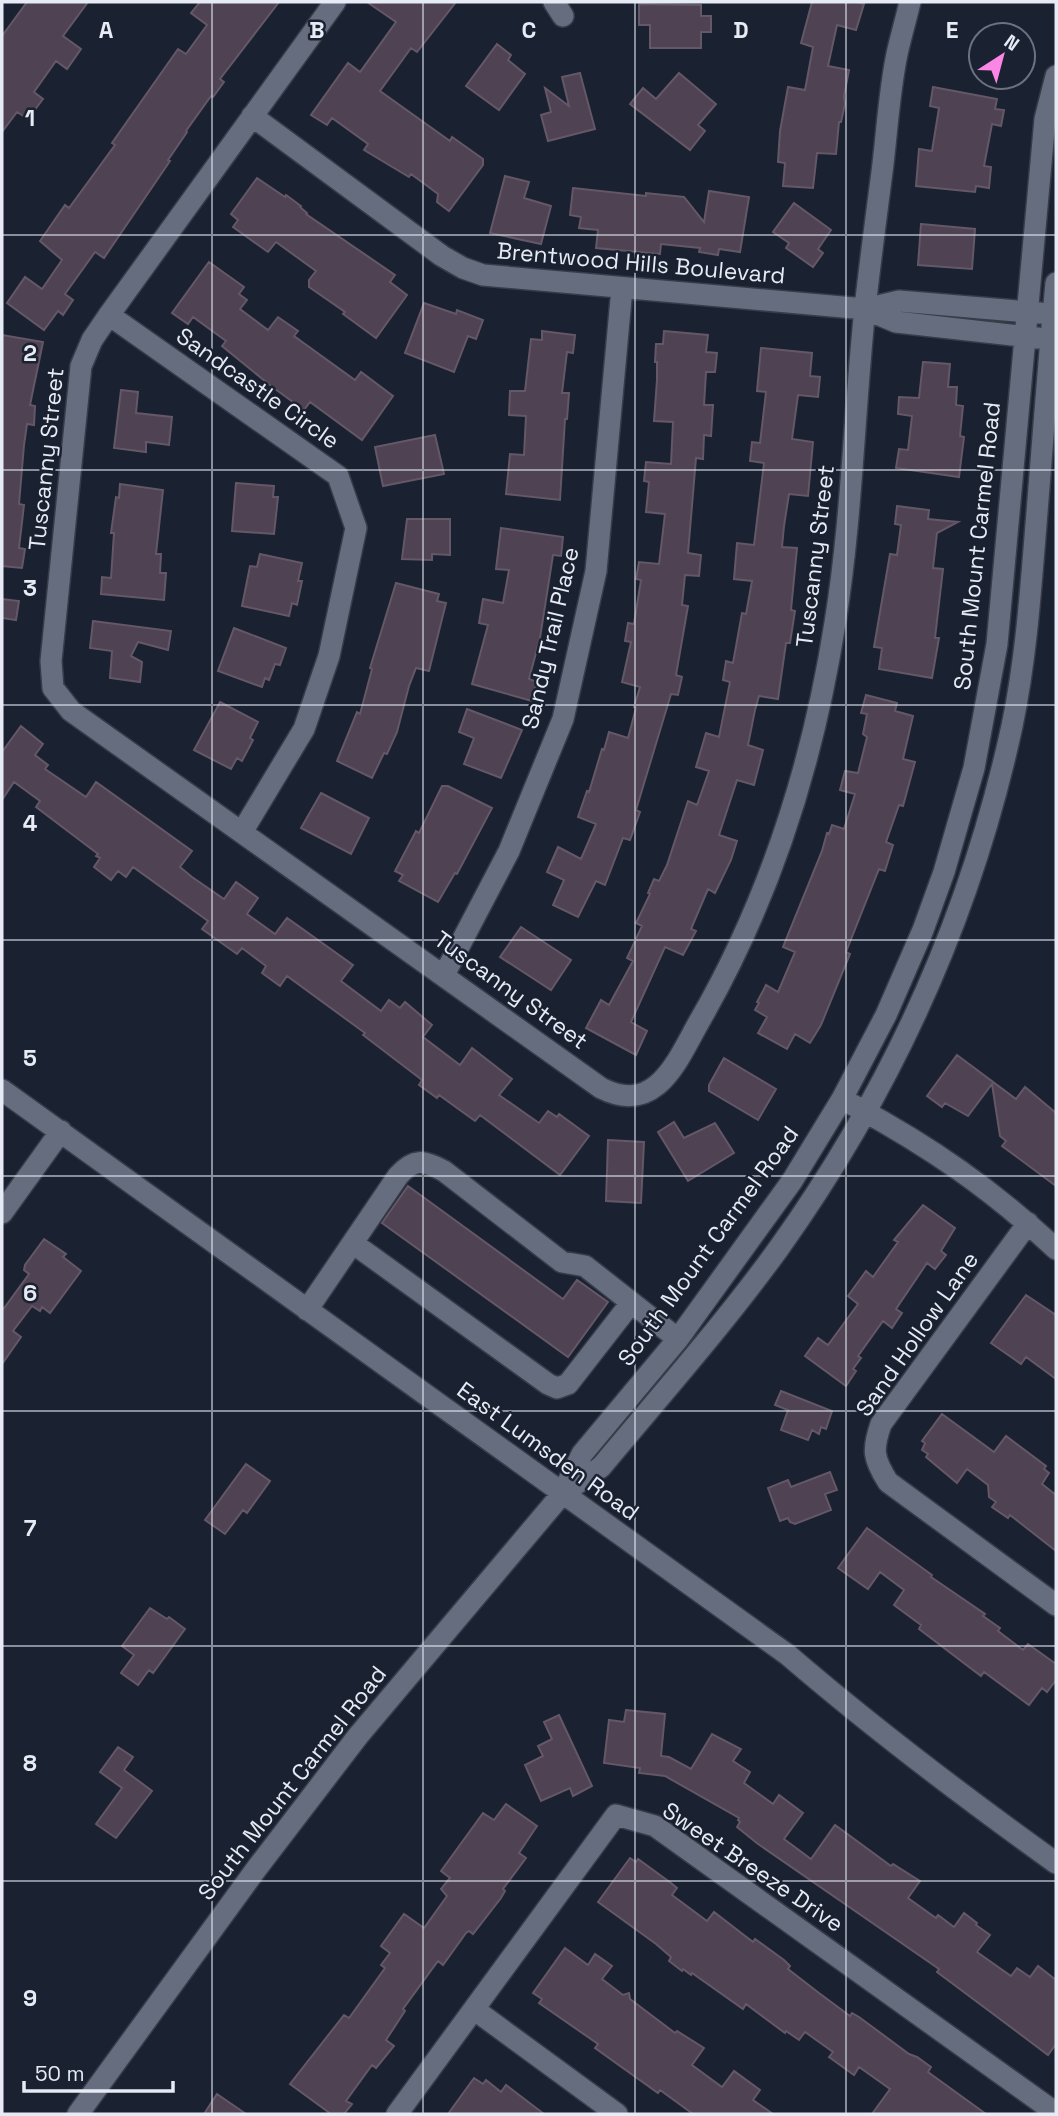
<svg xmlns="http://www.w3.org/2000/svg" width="1058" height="2116" font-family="'Space Grotesk',sans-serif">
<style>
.building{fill:#4f4252;stroke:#645767;stroke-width:2}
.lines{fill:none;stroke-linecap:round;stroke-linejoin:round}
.minor-casing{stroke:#363c48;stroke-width:24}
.minor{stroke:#656d7f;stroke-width:21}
.grid{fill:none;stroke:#e6ebf5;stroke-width:2;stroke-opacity:0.55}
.labels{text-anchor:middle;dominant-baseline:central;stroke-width:5;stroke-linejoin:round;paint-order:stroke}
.street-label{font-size:23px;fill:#e6ebf5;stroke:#1a2130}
.grid-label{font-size:23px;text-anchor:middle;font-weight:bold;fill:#e6ebf5;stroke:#1a2130;stroke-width:5;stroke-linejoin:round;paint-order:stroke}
</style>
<rect width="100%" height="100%" fill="#1a2130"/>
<path class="building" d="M27,2H88L63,36L81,49L67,69L56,61L34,92L43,99L28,119L17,112L2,132V36Z
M200,2H279L220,79L224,82L213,97L211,96L186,131L187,132L168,160L170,161L104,258L95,252L65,294L73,300L63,315L58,311L44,330L7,303L25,277L42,289L62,260L40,241L65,205L69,208L115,145L112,143L178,49L186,54L207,25L191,13Z
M367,2H456L417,52L411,48L380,91L450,141L452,137L483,159V165L449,211L437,202L438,194L411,174L409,177L364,150L368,144L332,118L327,125L311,115L348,63L360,72L396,22Z
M812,2H855L864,4L856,30L837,25L828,66L849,70L844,96L845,104L841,122H839L836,154L817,153L813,188L783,186L785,163L778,162L780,131L788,87L805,90L813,47L801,43Z
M639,4L701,5V16H711V32H701V48H650V25H639Z
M497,44L511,55L508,60L525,74L499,110L466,86Z
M580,73L595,129L548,141L541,115L551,112L545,88L569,106L562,77Z
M679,73L716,104L698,125L705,131L690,150L630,104L643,88L656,99Z
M933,87L997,99L995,109L1004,110L1001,126L992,124L984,166L991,167L989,188L976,186L975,192L916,186L919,149L932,151L939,108L930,106Z
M505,176L529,182L524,198L551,206L541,244L490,233Z
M257,178L285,197L286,195L301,206L300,207L307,213L306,214L395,275L390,282L407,295L376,338L343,314L345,312L309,287V280L316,271L276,242L268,252L233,227L238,220L231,214Z
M573,188L646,196V193L684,197L704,222L709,191L749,197L740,252L719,249L718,255L699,252L700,248L661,244L660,254L596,248L598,230L579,228L581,217L570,215Z
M794,203L831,230L818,249L823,253L813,267L786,248L789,243L773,232Z
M921,224L975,229L972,269L918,265Z
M209,262L244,287L239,294L247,300L240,309L268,330L278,317L298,331L294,336L355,380L361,372L393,396L362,440L310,402L304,410L271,386L222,346L226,341L193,317L188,324L172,313Z
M424,303L456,314L457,310L483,320L476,339L468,336L454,372L405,353Z
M542,331L575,335L573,353L567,352L562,393H569L567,419H565L560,500L506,494L510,454L524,455L526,416L509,415L510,391H525L531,339L542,340Z
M664,331L708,335L706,352L717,353L715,372H706L704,405H713L711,436L704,435L703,459L696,458L688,553L701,555L699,576L685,575L682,605L688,606L676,675L682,677L678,695L671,694L636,810L640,812L630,840L623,838L605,885L596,881L578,917L553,905L564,880L547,872L558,847L581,859L596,824L578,817L587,791L589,792L602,749L604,750L609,732L628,738L636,708L634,707L640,687L622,682L631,642L625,641L628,623L634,624L641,580L636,579L639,562L659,564L665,514L646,512L649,482L644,481L646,462L671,464L673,422L654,421L657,380V362H655L656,344H663Z
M2,335L43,342L30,405L35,406L34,425L27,424L24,445L19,504L24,505L19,548L25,549L22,568L2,566Z
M761,348L812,353L810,376L820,377L818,397L798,395L792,439L813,442L808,496L789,494L784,526L782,547L797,548L791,610L795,611L790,643H786L778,699L759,696L755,710L748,745L763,750L754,785L737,780L719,835L737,841L731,860L715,893L708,889L691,929L696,931L683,955L665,947L631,1022L647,1031L636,1055L586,1028L601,1000L609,1005L633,961L627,958L642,926L636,923L650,894L648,893L654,879L659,881L667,865L688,801L697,805L709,771L696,767L706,733L719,737L730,682L723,680L726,661L733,663L742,613L746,614L752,581L734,579L737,543L754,545L764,463L750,461L752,442L760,443L766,392L757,391Z
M923,362L950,364L948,387H957L956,405L963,406L960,436L964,437L959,477L896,468L899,449L908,450L912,416L898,414L899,397L919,398Z
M121,390L138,392L136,413L172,417L169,445L146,442V452L114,448Z
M435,435L444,474L383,486L375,447Z
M236,483L274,486L273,497H278L274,534L232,531Z
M120,484L163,490L156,554H161L160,573H166L164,600L101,594L102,577L111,578L114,533H111L116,497L119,498Z
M897,506L929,510L928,519L958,522L937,533L933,568L943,569L935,638H939L932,678L879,669L882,648L874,647L890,554L897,555L901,525L895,524Z
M407,519H450V555L432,554V560L402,559Z
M501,528L563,537L561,556L553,555L540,638L529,679L537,682L532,701L472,684L488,625L479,623L483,599L503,603L509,570L496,569Z
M260,554L302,563L298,581H302L297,605L292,603L289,616L242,606L250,566L257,567Z
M396,583L439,594L437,601L446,603L429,671L416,668L409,686L397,732L387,754L384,753L372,778L337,761L357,712L360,714L372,669L370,668Z
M2,599L19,601L16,620L2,618Z
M93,621L171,631L168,650L138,642L131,656L142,662L140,682L110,678L112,651L90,648Z
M234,628L286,648L280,665L275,664L269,680L265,678L262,687L218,671Z
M866,695L897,703L895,711L913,716L903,759L915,762L903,806L899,805L886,842L893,845L885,871L879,869L846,952L850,954L821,1025L810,1043L795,1034L787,1049L758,1033L767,1017L755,1010L759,1003L757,1002L766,985L778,992L795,952L783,947L822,851L827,833L829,834L832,825L844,829L855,794L840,790L845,771L858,773L867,737L863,734L867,714L861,713Z
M220,702L258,722L250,738L253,740L242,761L237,758L231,769L194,750Z
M467,709L522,730L501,778L464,764L474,738L459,732Z
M21,726L43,744L35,755L48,765L45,769L86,797L96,782L192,851L180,867L192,877L224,899L236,882L258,898L247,914L275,934L287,918L353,965L341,981L381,1011L389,1000L400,1008L405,1002L432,1025L423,1037L460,1065L472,1048L512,1079L499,1095L539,1123L548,1111L557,1117L559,1114L589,1136L560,1175L480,1115L475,1121L439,1095L437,1098L419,1085L422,1080L363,1035L365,1033L287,976L280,986L262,973L266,966L242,948L237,954L202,929L208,921L133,867L126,877L118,871L111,880L94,867L100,858L96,856L98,854L36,807L40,801L14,782L2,800V752Z
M442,786H448L492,808L457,874L455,873L438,902L399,881L403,875L395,871L416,831L419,833Z
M321,793L369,818L351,854L301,828Z
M521,927L571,960L551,990L500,957Z
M957,1055L1016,1099L1025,1087L1056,1113V1186L1002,1146L1006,1141L1000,1136L992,1084L968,1116L945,1103L942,1107L927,1096Z
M724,1058L776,1089L758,1120L709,1091V1085Z
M674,1122L684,1138L715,1123L734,1153L688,1181L658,1132Z
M608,1140L644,1142L641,1203L606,1201Z
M408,1186L563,1299L577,1280L608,1302L568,1357L382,1223Z
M923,1205L955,1228L941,1251L946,1255L935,1269L927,1263L896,1309L902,1313L892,1328L883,1321L858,1356L861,1358L853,1369L856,1371L846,1386L805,1356L818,1338L828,1345L858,1304L848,1296L866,1271L873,1277L898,1242L894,1240Z
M44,1239L66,1254L63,1257L81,1271L50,1313L42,1307L40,1311L32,1306L13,1331L21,1337L2,1364V1311L29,1274L24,1270L25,1265Z
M1026,1295L1056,1315V1379L1026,1357L1021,1364L991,1343Z
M781,1391L832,1411L826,1429L821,1427L819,1434L812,1430L808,1440L781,1430L788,1410L775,1405Z
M942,1414L994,1452L1006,1436L1046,1466L1044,1469L1049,1473L1042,1484L1056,1495V1551L1010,1515L1008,1518L992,1507L996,1502L989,1497L988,1485L967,1469L957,1483L926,1457L928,1454L922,1450L925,1443L922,1441Z
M246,1464L270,1481L247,1513L243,1510L225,1534L205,1520Z
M830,1472L837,1490L825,1494L831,1510L795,1524L790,1522L788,1518L780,1521L768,1488L788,1480L791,1487Z
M867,1528L932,1575L931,1577L985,1614L983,1616L1000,1628L998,1631L1023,1650L1028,1644L1056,1664V1680L1047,1692L1042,1688L1029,1705L984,1672L981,1676L919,1629L921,1625L894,1605L904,1590L880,1572L868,1589L838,1568Z
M150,1608L167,1619L169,1617L185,1629L153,1673L149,1670L138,1685L121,1673L134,1655L122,1646Z
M626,1710L665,1714L661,1756L669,1757L691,1769L712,1734L741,1749L733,1761L750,1772L744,1783L773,1804L779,1795L803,1813L784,1839L811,1859L835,1825L891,1866L893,1864L920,1881L908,1898L936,1918L938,1915L954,1927L964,1913L977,1923L976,1925L990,1935L977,1952L1011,1976L1017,1968L1030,1977L1038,1966L1056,1980V2044L1048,2055L937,1972L939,1969L758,1844L737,1827L740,1822L738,1820L739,1818L665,1776L639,1773L640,1768L604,1763L609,1720L624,1722Z
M559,1715L592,1786L573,1796L570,1788L541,1801L525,1765L543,1756L538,1746L552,1739L544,1722Z
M118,1747L133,1757L124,1770L152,1791L116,1838L96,1824L122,1788L100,1772Z
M506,1804L537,1826L519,1853L526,1858L503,1889L505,1891L501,1898L473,1934L469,1931L466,1933L443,1965L438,1961L403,2009L405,2011L386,2040L394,2046L376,2068L372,2065L346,2101L352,2104L344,2114H331L290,2084L344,2015L349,2018L385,1968L381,1965L390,1953L381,1946L404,1914L424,1928L447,1896L441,1889L450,1878L441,1871L483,1813L494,1820Z
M630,1858L636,1862L638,1859L671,1883L677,1888L672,1895L707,1921L714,1912L753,1942L755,1939L784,1960L790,1966L788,1969L819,1993L850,2016L852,2013L859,2017L909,2054L917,2057L931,2067L928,2072L986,2114H872L890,2089L859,2067L854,2075L829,2057L833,2052L805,2032L799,2040L786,2031L785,2033L746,2004L743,2009L692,1973L691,1975L683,1969L682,1971L669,1961L671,1957L656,1944L598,1902Z
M565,1948L588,1965L595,1954L612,1966L602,1979L623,1995L629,1993L630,1999L675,2033L677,2031L704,2048L692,2065L722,2087L734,2071L760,2090L753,2100L773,2114H693L660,2090L658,2093L595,2048L598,2044L539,2003L542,1999L533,1993Z
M474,2078L483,2084L486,2080L501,2092L506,2085L544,2114H448Z
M217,2094L246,2114H204Z"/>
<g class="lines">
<g class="minor-casing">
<path id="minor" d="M335,2L109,315L92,340L81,366L51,661L53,688L71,711L601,1088C656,1116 677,1061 699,1022C770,899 813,763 835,623C852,519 854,413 865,308C870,263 876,218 882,172C887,133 889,92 897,54C901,36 906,19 910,2
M554,2L563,16
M252,116L442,256L463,268L483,275L865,309L899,301L1040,313
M865,309L896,322L1038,338
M109,315L338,476L356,528L329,656L304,729L242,832
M444,975L509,851L563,719L596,571L622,288
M2,1090L788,1655C874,1729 964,1797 1056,1863
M853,1105C932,1148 990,1188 1056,1249
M2,1213L61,1131
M1028,1223L881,1424C872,1450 873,1458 888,1482L1056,1605
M354,1244L548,1384L557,1388L568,1384L631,1303
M307,1310L398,1176C414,1158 423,1160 444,1171L562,1262L585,1266L678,1339
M563,1493L601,1467C661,1395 724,1324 779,1248C891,1091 971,915 1012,726C1025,664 1030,600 1035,537C1042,452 1048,367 1056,283
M475,2010L617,2114
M78,2114L257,1868L358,1736L562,1494L582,1454L678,1339L792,1181L842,1099L886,1015L923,930L944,872L974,768L997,644L1045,119L1056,76
M397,2114L616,1815L655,1826L1056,2113"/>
</g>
<use href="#minor" class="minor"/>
</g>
<path class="grid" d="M212,2V2114M423,2V2114M635,2V2114M846,2V2114M2,235H1056M2,470H1056M2,705H1056M2,940H1056M2,1176H1056M2,1411H1056M2,1646H1056M2,1881H1056"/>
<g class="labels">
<g class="street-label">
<text transform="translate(641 263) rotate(5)">Brentwood Hills Boulevard</text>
<text transform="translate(258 388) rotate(35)">Sandcastle Circle</text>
<text transform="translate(46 459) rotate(-84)">Tuscanny Street</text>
<text transform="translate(977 546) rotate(-84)">South Mount Carmel Road</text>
<text transform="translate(815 556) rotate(-83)">Tuscanny Street</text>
<text transform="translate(550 638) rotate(-77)">Sandy Trail Place</text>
<text transform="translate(511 990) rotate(36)">Tuscanny Street</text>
<text transform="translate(708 1246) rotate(-54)">South Mount Carmel Road</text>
<text transform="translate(917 1334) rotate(-55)">Sand Hollow Lane</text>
<text transform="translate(548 1451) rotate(36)">East Lumsden Road</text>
<text transform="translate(292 1783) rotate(-52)">South Mount Carmel Road</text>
<text transform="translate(753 1867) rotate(34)">Sweet Breeze Drive</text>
</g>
</g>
<g class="grid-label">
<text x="106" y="38">A</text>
<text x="317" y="38">B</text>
<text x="529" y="38">C</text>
<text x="741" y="38">D</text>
<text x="952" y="38">E</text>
<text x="30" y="126">1</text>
<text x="30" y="361">2</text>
<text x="30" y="596">3</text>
<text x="30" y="831">4</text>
<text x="30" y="1066">5</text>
<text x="30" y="1301">6</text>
<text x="30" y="1536">7</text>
<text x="30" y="1771">8</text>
<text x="30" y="2006">9</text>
</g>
<rect width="1058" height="2116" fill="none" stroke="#e6ebf5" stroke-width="7"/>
<g transform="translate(1002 56) rotate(36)"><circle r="33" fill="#1a2130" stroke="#6c727f" stroke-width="2"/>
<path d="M0-5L12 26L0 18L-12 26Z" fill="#fc86e4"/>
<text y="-10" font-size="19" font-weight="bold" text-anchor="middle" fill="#e6ebf5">N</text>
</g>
<path d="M24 2081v10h149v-10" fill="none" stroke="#e6ebf5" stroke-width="3.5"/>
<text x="35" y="2081" font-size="21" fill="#e6ebf5" stroke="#1a2130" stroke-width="5" paint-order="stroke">50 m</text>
</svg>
